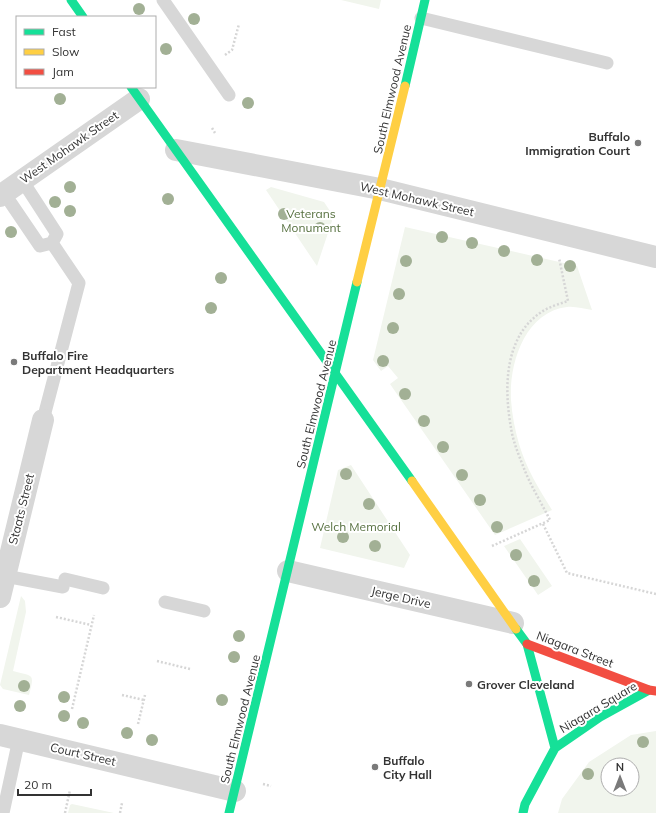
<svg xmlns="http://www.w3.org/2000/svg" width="656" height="813" font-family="Mulish,sans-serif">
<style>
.green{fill:#f1f5ed;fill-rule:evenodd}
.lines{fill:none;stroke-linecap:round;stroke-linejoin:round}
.path{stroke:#d6d6d6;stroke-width:2.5;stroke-dasharray:2 2;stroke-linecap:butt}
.lane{stroke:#d7d7d7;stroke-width:13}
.street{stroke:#d7d7d7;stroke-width:22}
.fast{stroke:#16e098;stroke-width:9}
.slow{stroke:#ffcf43;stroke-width:9}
.jam{stroke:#f24e42;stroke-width:9}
.tree{fill:#a2b095}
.poi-dot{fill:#7a7a7a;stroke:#fff;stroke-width:1.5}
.labels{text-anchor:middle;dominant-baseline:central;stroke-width:4;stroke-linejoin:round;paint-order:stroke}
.street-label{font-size:12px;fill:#333;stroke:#fff}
.poi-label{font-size:12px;font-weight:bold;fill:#333;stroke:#fff;text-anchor:start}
.park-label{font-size:12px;fill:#56703f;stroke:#fff}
</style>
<rect width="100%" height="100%" fill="#fff"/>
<path class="green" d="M341,0H381L379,9Z
M271,187L324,202L330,211L332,221L317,266L266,190Z
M405,227L577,266L592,310C584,309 575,306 567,307C525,312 509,363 511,400C512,415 515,430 519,444C526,468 539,489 552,510L495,535L390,384L398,378L388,366L381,371L373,360Z
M351,465L410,555L404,568L320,548L338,470Z
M520,539L552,586L538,595L504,546Z
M21,596L25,601L26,612L13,671C33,677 35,672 29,695L3,689L0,685Z
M656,731V813H558L562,799L589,762L631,735ZM608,765H632V789H608Z
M72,804L114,813H68L70,805Z"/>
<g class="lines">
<path class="path" d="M225,55L232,50L239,24
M212,128L215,133
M543,524L567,573L656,594
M492,546L550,520C542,504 532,488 525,471C520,458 513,442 511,428C504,389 504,338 540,313C548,307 559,304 568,301L559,258
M56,617L91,625
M157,661L190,669
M122,695L144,700
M72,709L94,615
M138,724L145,695
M263,784L271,786
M65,813L70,790
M120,813L122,803"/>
<path class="lane" d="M163,0L229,95
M421,18L607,63
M4,193L40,246L52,243L57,234L22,180
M43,420L79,283L52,243
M5,576L63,587
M65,579L103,588
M165,602L204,611
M3,813L19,739"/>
<path class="street" d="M176,150L380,189L656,257
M0,196L139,99
M288,571L513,623
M0,597L43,420
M0,735L235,791"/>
<path class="fast" d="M71,0L83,17
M405,86L425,0
M131,87L412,481
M516,629L527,644L555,748
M229,813L357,282
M523,813L525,804L555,748L600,717L649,690"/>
<path class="slow" d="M357,282L405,86
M412,481L516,629"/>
<path class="jam" d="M527,644L649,690L656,691"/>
</g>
<g class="tree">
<circle cx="139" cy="9" r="6"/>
<circle cx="194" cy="19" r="6"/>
<circle cx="166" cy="49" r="6"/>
<circle cx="60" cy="99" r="6"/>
<circle cx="248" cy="103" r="6"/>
<circle cx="70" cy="187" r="6"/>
<circle cx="168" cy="199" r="6"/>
<circle cx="55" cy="202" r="6"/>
<circle cx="70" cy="211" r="6"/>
<circle cx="284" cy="214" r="6"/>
<circle cx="320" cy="228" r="6"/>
<circle cx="11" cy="232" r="6"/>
<circle cx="442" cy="237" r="6"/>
<circle cx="472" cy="243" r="6"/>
<circle cx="504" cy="251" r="6"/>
<circle cx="537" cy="260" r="6"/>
<circle cx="406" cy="261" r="6"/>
<circle cx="570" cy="266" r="6"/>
<circle cx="221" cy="278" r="6"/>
<circle cx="399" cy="294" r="6"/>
<circle cx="211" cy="308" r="6"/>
<circle cx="393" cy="328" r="6"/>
<circle cx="383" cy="361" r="6"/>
<circle cx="405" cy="394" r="6"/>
<circle cx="424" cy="421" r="6"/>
<circle cx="443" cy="447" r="6"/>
<circle cx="346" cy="474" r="6"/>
<circle cx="462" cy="475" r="6"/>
<circle cx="480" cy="500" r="6"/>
<circle cx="369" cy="504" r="6"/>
<circle cx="497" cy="527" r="6"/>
<circle cx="343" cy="537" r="6"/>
<circle cx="375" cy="546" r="6"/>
<circle cx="516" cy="555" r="6"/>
<circle cx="534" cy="581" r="6"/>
<circle cx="239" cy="636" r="6"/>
<circle cx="234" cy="657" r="6"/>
<circle cx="24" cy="686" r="6"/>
<circle cx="64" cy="697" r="6"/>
<circle cx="222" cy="700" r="6"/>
<circle cx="20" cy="706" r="6"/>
<circle cx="64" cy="716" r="6"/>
<circle cx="83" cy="723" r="6"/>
<circle cx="127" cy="733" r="6"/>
<circle cx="152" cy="740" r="6"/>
<circle cx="643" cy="742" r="6"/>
<circle cx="588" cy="774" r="6"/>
</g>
<g class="poi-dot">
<circle cx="638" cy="143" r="4"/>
<circle cx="14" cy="362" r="4"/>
<circle cx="469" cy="684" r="4"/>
<circle cx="375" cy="767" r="4"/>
</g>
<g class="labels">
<g class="street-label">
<text transform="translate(392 89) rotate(-77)">South Elmwood Avenue</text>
<text transform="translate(69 147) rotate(-35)">West Mohawk Street</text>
<text transform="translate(417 199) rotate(13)">West Mohawk Street</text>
<text transform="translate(316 404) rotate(-76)">South Elmwood Avenue</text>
<text transform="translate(21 509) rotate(-76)">Staats Street</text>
<text transform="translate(401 597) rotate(13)">Jerge Drive</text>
<text transform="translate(575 649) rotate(21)">Niagara Street</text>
<text transform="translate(598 707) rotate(-31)">Niagara Square</text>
<text transform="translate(240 719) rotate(-76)">South Elmwood Avenue</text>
<text transform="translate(83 754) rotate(13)">Court Street</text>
</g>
<g class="poi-label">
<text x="630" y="136" text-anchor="end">Buffalo<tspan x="630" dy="14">Immigration Court</tspan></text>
<text x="22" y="355">Buffalo Fire<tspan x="22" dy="14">Department Headquarters</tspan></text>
<text x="477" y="684">Grover Cleveland</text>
<text x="383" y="760">Buffalo<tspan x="383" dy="14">City Hall</tspan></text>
</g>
<g class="park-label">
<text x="311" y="213">Veterans<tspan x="311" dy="14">Monument</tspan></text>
<text x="356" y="526">Welch Memorial</text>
</g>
</g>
<rect x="16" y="16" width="140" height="72" fill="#ffffff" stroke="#adadad"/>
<rect x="24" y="29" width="20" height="6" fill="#16e098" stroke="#adadad"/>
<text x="52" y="36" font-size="12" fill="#333333">Fast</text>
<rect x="24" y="49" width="20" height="6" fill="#ffcf43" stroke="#adadad"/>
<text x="52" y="56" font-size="12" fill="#333333">Slow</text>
<rect x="24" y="69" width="20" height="6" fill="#f24e42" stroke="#adadad"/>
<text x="52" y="76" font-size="12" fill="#333333">Jam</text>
<g transform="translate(620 777)"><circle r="19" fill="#ffffff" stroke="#adadad"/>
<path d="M0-3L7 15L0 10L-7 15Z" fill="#7a7a7a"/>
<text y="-6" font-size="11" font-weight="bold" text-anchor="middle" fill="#333333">N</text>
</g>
<path d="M18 789v6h73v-6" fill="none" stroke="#333333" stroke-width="2"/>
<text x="24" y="789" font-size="12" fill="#333333" stroke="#ffffff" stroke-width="3" paint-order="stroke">20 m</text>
</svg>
